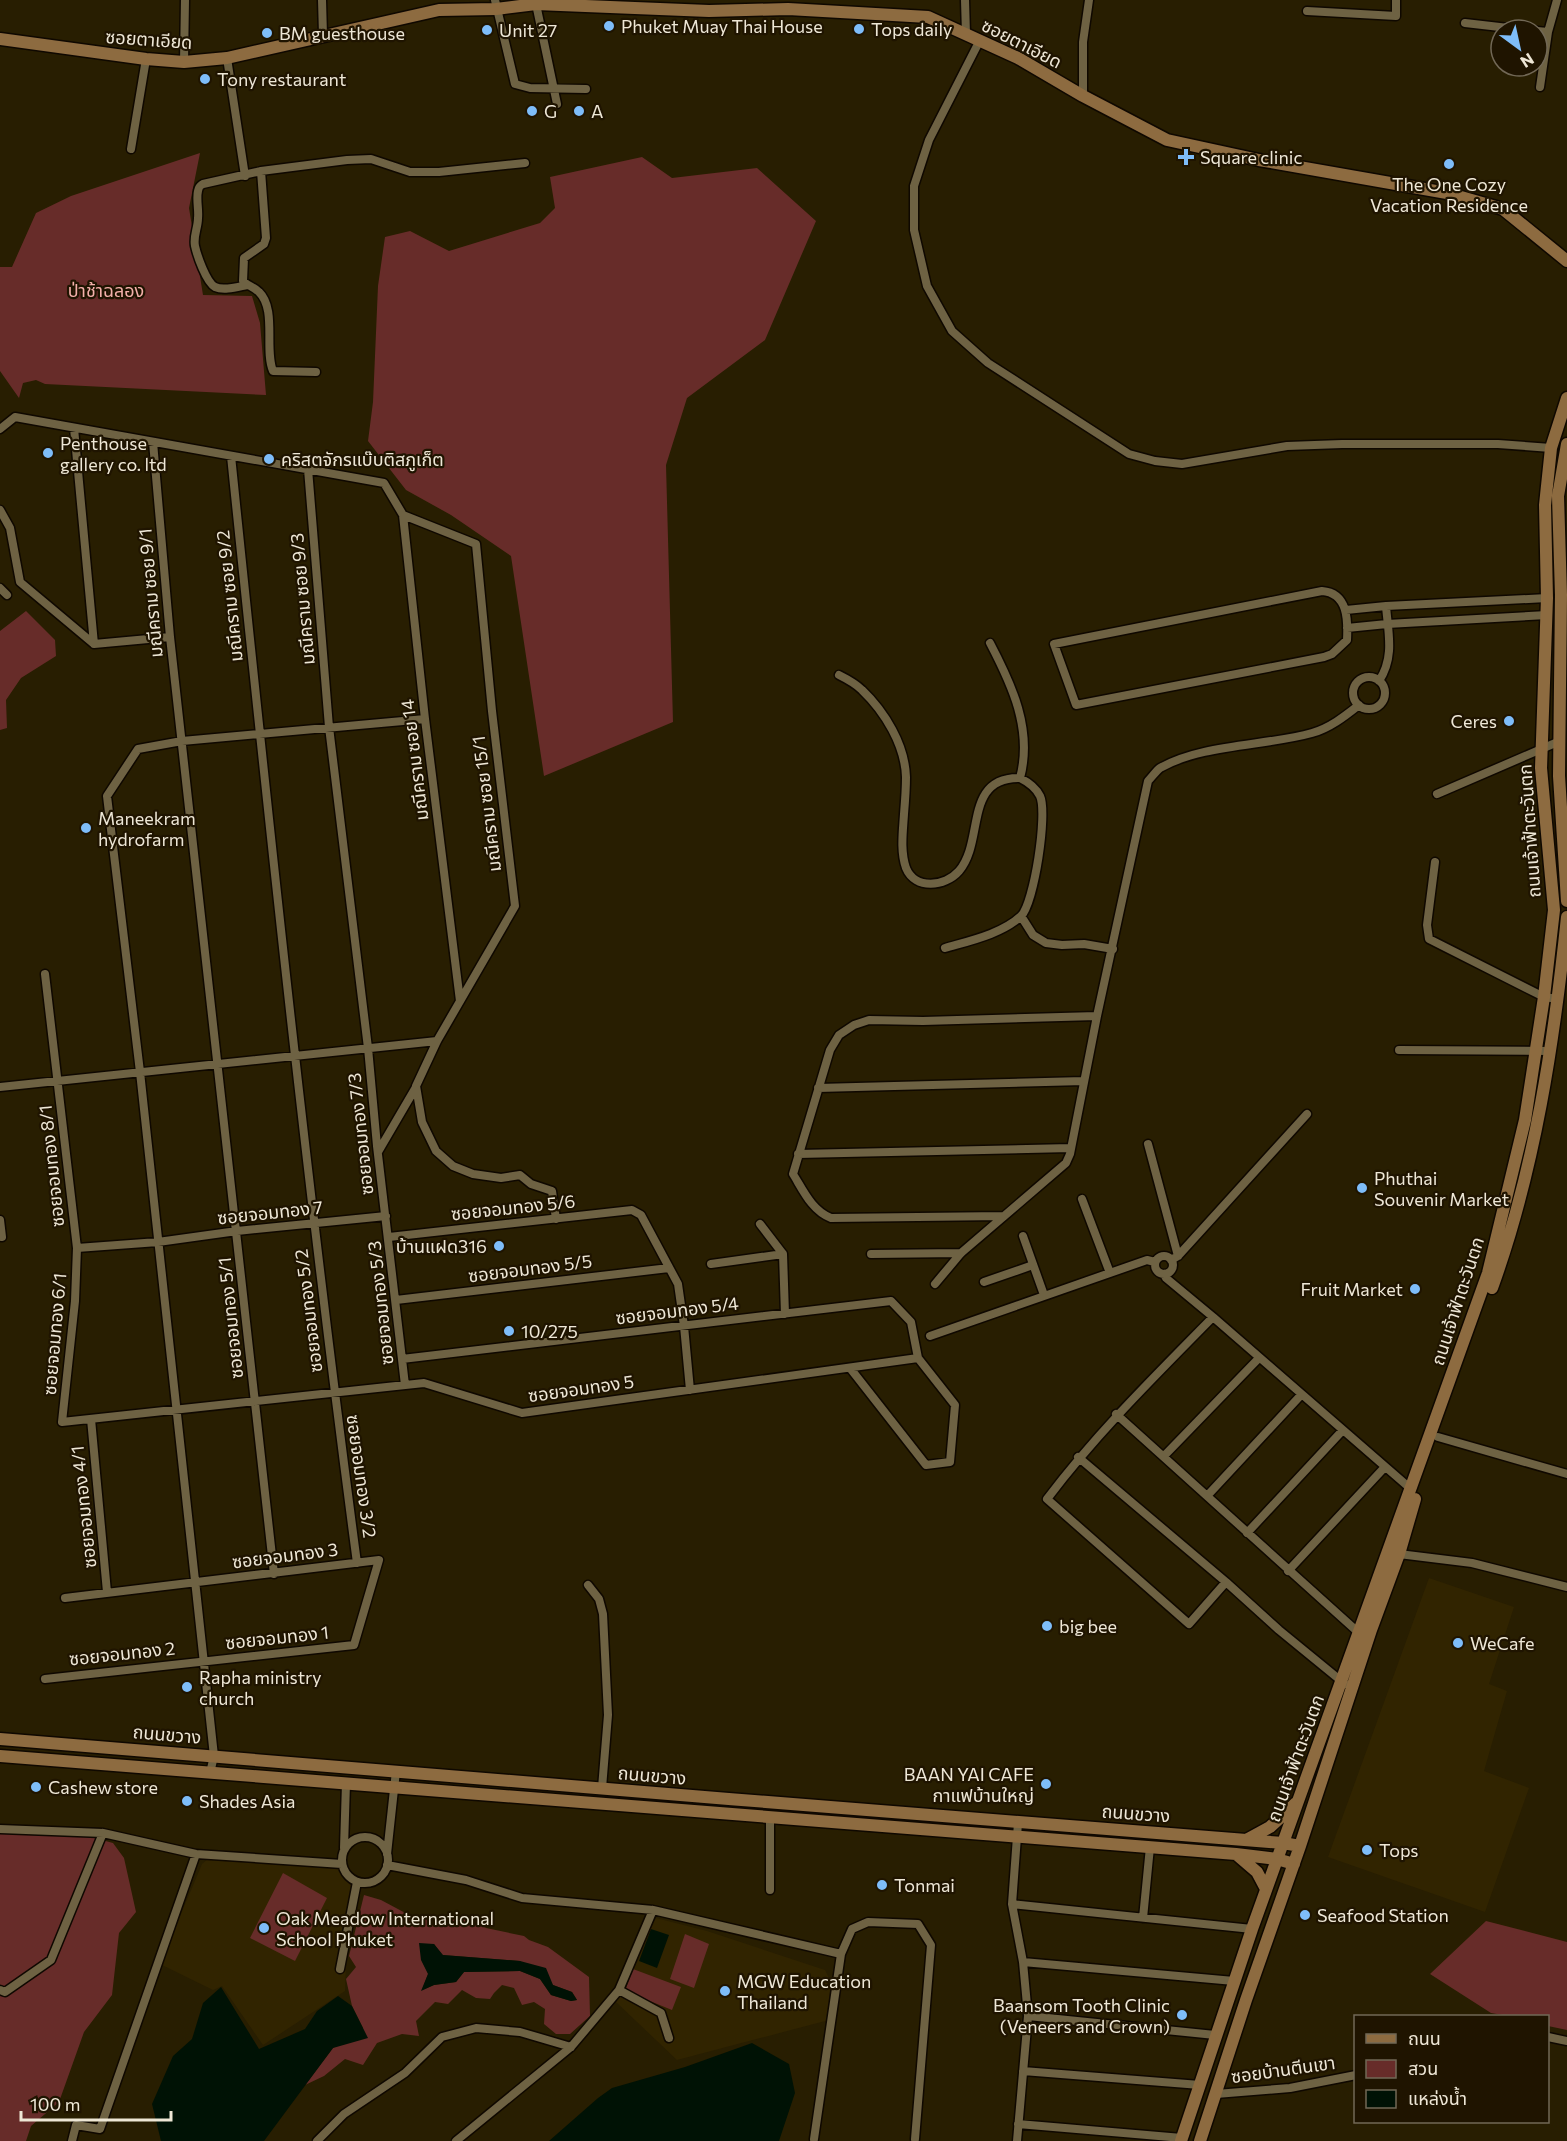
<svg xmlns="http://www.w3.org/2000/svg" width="1567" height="2141" font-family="Commissioner,'Noto Sans Thai',sans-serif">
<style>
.built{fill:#312400}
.green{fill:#672c29;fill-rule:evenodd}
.water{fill:#001205}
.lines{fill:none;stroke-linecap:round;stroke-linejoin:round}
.street-casing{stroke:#0f0800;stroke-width:11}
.secondary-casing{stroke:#0f0800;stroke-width:15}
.street{stroke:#6e6243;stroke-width:8}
.secondary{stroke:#8d6b40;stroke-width:12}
.poi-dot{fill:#7ebdf9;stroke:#1f1400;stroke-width:2}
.labels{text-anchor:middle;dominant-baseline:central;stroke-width:4.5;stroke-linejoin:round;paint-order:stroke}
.poi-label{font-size:18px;fill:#eee7d6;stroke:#1f1400;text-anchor:start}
.street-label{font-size:18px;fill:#eee7d6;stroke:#1f1400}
.park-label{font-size:18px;fill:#f4b0aa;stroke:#1f1400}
</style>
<rect width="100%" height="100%" fill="#281e01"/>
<path class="built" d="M1429,1578L1514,1607L1489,1684L1507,1691L1484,1771L1529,1788L1485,1912L1328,1857Z
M209,1858L332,1866L339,1868L343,1878L361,1892L346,1963L345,1991L263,2045L222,1986L213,1990L160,1964L202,1864Z
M656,1918L707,1931L825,1970L830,1980L829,2020L677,2060L616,2002L644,1936Z"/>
<path class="green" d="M200,153L189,208L203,295L252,296L260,323L266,395L45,384L36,380L23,383L19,398L0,371V267H12L36,213L71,196Z
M642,157L672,178L757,168L816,221L765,340L687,398L666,465L673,722L544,776L511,556L451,515L406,490L368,441L373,402L378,286L385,237L410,231L449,251L540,223L555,208L550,177Z
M26,611L55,640L56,656L21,678L6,700L7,728L0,730V631Z
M0,1824L68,1831L113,1843L124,1858L136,1912L119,1933L112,1995L84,2032L59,2102L31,2126L26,2141H0Z
M283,1873L327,1898L295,1961L250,1938Z
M364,1895L381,1900L411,1916L474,1920L486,1928L524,1936L529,1940L548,1947L589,1977L590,2016L570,2034H556L544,2024L545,2009L534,2002L522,2005L514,1988L502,1985L494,1993L490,1999L476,1998L462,1990L448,2004L435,2002L416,2021L419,2036L402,2034L377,2043L363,2065L345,2059L324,2076L305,2085L333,2048L363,2028L352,2006L346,1979L356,1967L349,1956ZM434,1944L442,1955L520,1961L553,1985L572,1992L577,2000L571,2001L551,1995L540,1979L520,1971L464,1972L456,1982L434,1985L422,1990L428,1974Z
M1486,1921L1567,1942V2030L1548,2026V2016H1508L1491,2013L1430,1974Z
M685,1934L709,1944L694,1988L670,1979Z
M633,1969L681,1987L672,2010L625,1991Z"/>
<path class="water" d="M651,1929L669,1935L657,1968L639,1961Z
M419,1943L434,1944L443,1955L520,1961L546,1968L553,1985L572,1992L577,2000L571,2001L551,1995L540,1979L520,1971L464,1972L456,1982L434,1985L421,1991L428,1974L421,1960Z
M221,1987L259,2049L305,2029L317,2011L338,1996L352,2006L368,2038L333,2048L264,2141H161L152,2104L173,2056L192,2039L203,2003Z
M752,2043L789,2064L795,2093L779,2141H549L598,2098L612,2088L685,2067Z"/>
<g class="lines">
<g class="street-casing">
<path id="street" d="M322,0L323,35
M495,0L515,84L530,88L586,89
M965,0L966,34
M536,4L557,104
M1307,11L1396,16V0
M1465,23L1526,30
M1537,31L1548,32
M980,40L929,140L914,186V230L927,286L952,331L988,363L1129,454L1155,461L1182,464L1287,446L1342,444H1498L1551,448
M227,58L245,176
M184,62L185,0
M1540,87L1548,32L1557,0
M1083,96V42L1089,0
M131,149L146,59
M261,171L266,238L264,244L244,258L243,281C248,286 254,287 259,292C277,309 264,350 273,371L316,372
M247,285C237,287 224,291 215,287C206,282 197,255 195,246C193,236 198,228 198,218C199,210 196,199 198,191C199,186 200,186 203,184L261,171L347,160L371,159L410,172H439L525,163
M74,428L94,644
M0,429L15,417L384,483L403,515L476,544L492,711L515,906L437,1041L416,1086L422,1122L436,1151L453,1166L473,1174L501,1178L520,1175L531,1184L552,1191L556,1219
M153,442L170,637L274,1574
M231,456C269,825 308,1195 357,1563
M308,469L329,727L368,1048L377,1146L405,1385
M0,510L10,528L20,582L94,644L170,637
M403,515L425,719L460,1001
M0,588L7,595
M1322,591C1348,593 1348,620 1347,640L1332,654L1324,657L1076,705L1054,644Z
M1346,610L1386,606L1547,598
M1347,628L1387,624L1547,615
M990,643C1012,685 1033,730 1020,778
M839,675C847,679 856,684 862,690C885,712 905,745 906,777C906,789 905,802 904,814C903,831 900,851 906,868C915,890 945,887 959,871C985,841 963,777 1020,778C1028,782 1036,788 1040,796C1048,813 1034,904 1021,916C1002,934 969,941 945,948
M1353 693a16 16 0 1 1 32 0a16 16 0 1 1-32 0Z
M1379,681C1395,657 1388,632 1386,606
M1437,794L1560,741
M1435,862L1427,925L1429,939L1544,997L1558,999
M1021,916L1033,935L1046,943L1062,945L1084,944L1113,949
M45,974L77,1248L75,1301L62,1422L424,1383L522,1413L918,1358
M1399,1050L1549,1051
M0,1087L437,1041
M818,1088L1084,1081
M1148,1144L1178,1256
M378,1152L416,1087
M798,1154L1071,1148
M1082,1199L1110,1273
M1004,1216L831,1218C812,1211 803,1190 793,1174L830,1050L839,1035L854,1025L869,1020L923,1021L1097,1016
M0,1220L2,1237
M760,1224L783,1254L785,1314
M1023,1236L1044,1295
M389,1237L632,1210L641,1215L678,1284L684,1326L690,1390
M77,1248L158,1242L237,1231L386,1216
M871,1254L961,1253
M1155 1265a9 9 0 1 1 18 0a9 9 0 1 1-18 0Z
M1171,1260L1178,1256L1307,1114
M711,1264L783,1254
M1164,1274L1166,1278L1213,1317L1411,1489
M984,1282L1033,1265
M935,1284L961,1253L1066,1163L1070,1154L1097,1016L1148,781C1152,777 1156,771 1160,768C1202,744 1266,746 1312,733C1330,728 1345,716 1359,705
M396,1300L669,1268
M1213,1317C1155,1376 1097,1433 1047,1499L1189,1624L1226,1582
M930,1336L1147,1260L1155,1262
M402,1359L891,1301L911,1322L918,1358
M850,1368L926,1465L950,1462L955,1405L918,1358
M1116,1414L1359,1633
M91,1419L107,1592
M1438,1437L1567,1474
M1164,1456L1259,1358
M1078,1457L1226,1582L1279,1630L1345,1684
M1207,1496L1301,1395
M1247,1533L1342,1431
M1399,1554L1472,1563L1567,1587
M1288,1571L1384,1468
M588,1585L599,1599L603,1614L608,1715L602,1788
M45,1679L354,1645L379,1560L65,1598
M210,1773L214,1756L140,1072L107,796L138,749L182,741L425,719
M0,1829L103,1833L196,1854L342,1864
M342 1860a23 23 0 1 1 46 0a23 23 0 1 1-46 0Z
M344,1848L346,1783
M387,1854L396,1771
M387,1865L466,1880L522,1898L653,1910L841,1954
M770,1890V1816
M1012,1904L1252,1929
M1143,1918L1150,1847
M1023,1962L1234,1981
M340,1969L357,1882
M0,1990L5,1992L51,1960L103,1833
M619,1990L661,2013L669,2038
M1028,2016L1215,2035
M1548,2037L1567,2041
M1023,2071L1200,2085
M1216,2094L1290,2088L1356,2075
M1018,2124L1182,2138
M814,2139L841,1954L852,1929L868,1922L918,1924L931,1945L915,2139
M72,2141L76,2125L100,2129L196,1854
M317,2141L344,2114L405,2073L442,2037L476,2028L520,2032L571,2047
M456,2141L571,2047L619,1990L653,1910
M1017,2141L1028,2016L1023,1962L1012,1904L1018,1823"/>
</g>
<g class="secondary-casing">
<path id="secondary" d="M0,39L146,59L184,62L227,58L439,10L496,9L536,4L709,11L788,9L928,17L1018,58L1083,96L1167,140L1259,160L1447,193L1503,209L1567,261
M1567,444L1558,496L1561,595L1559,776L1567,901
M1492,1288C1535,1169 1554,1042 1567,917
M0,1739C428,1773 855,1811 1283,1843L1300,1846
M0,1756L1236,1854L1277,1859L1294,1864
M1248,1839L1270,1827L1296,1803
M1236,1854L1257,1872L1266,1889
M1181,2141L1252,1929L1488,1273L1525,1120L1544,997L1554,910L1541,768L1547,598L1545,505L1551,448L1567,398
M1200,2141L1246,2000L1300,1846L1371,1630L1399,1554L1415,1499"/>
</g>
<use href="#street" class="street"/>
<use href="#secondary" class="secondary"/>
</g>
<g class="poi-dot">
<circle cx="609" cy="26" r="6"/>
<circle cx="859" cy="29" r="6"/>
<circle cx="487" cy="30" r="6"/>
<circle cx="267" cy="33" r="6"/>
<circle cx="205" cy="79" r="6"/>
<circle cx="532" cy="111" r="6"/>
<circle cx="579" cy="111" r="6"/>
<path d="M1183 148h6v6h6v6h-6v6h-6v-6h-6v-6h6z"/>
<circle cx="1449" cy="164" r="6"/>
<circle cx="48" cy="453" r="6"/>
<circle cx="269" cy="459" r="6"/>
<circle cx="1509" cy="721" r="6"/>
<circle cx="86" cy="828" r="6"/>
<circle cx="1362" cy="1188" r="6"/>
<circle cx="499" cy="1246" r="6"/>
<circle cx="1415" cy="1289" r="6"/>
<circle cx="509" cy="1331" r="6"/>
<circle cx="1047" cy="1626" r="6"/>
<circle cx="1458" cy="1643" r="6"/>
<circle cx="187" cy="1687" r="6"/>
<circle cx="1046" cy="1784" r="6"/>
<circle cx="36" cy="1787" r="6"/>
<circle cx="187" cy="1801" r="6"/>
<circle cx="1367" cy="1850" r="6"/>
<circle cx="882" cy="1885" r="6"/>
<circle cx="1305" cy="1915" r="6"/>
<circle cx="264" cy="1928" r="6"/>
<circle cx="725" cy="1991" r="6"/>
<circle cx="1182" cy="2015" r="6"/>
</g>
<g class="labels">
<g class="poi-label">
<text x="621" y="26">Phuket Muay Thai House</text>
<text x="871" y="29">Tops daily</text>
<text x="499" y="30">Unit 27</text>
<text x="279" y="33">BM guesthouse</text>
<text x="217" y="79">Tony restaurant</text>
<text x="544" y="111">G</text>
<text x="591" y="111">A</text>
<text x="1200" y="157">Square clinic</text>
<text x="1449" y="184" text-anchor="middle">The One Cozy<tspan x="1449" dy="21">Vacation Residence</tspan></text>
<text x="60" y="443">Penthouse<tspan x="60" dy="21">gallery co. ltd</tspan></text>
<text x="281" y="459">คริสตจักรแบ๊บติสภูเก็ต</text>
<text x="1497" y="721" text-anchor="end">Ceres</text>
<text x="98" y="818">Maneekram<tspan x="98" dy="21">hydrofarm</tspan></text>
<text x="1374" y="1178">Phuthai<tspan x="1374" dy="21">Souvenir Market</tspan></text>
<text x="487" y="1246" text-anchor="end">บ้านแฝด316</text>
<text x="1403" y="1289" text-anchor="end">Fruit Market</text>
<text x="521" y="1331">10/275</text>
<text x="1059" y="1626">big bee</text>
<text x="1470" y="1643">WeCafe</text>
<text x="199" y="1677">Rapha ministry<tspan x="199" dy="21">church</tspan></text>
<text x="1034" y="1774" text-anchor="end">BAAN YAI CAFE<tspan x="1034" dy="21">กาแฟบ้านใหญ่</tspan></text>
<text x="48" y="1787">Cashew store</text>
<text x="199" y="1801">Shades Asia</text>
<text x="1379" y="1850">Tops</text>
<text x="894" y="1885">Tonmai</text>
<text x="1317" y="1915">Seafood Station</text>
<text x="276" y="1918">Oak Meadow International<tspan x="276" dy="21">School Phuket</tspan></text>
<text x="737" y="1981">MGW Education<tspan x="737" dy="21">Thailand</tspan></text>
<text x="1170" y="2005" text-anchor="end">Baansom Tooth Clinic<tspan x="1170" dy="21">(Veneers and Crown)</tspan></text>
</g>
<g class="street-label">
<text transform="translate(149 39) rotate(4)">ซอยตาเอียด</text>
<text transform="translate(1022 43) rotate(27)">ซอยตาเอียด</text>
<text transform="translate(150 593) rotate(-95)">มณีคราม ซอย 9/1</text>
<text transform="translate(229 596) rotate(-96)">มณีคราม ซอย 9/2</text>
<text transform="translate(302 599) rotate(-95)">มณีคราม ซอย 9/3</text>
<text transform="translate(414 760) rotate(-97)">มณีคราม ซอย 14</text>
<text transform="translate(486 804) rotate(-97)">มณีคราม ซอย 15/1</text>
<text transform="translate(1529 831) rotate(-94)">ถนนเจ้าฟ้าตะวันตก</text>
<text transform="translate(360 1134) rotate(-96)">ซอยจอมทอง 7/3</text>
<text transform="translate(51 1166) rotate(-96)">ซอยจอมทอง 8/1</text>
<text transform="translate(513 1207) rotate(-6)">ซอยจอมทอง 5/6</text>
<text transform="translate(270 1212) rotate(-6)">ซอยจอมทอง 7</text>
<text transform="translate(530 1268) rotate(-7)">ซอยจอมทอง 5/5</text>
<text transform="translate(1457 1301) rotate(-72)">ถนนเจ้าฟ้าตะวันตก</text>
<text transform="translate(380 1303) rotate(-96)">ซอยจอมทอง 5/3</text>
<text transform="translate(677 1310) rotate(-7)">ซอยจอมทอง 5/4</text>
<text transform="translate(308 1311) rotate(-97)">ซอยจอมทอง 5/2</text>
<text transform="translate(230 1318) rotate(-96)">ซอยจอมทอง 5/1</text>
<text transform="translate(54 1334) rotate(-85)">ซอยจอมทอง 6/1</text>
<text transform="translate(581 1388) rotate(-8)">ซอยจอมทอง 5</text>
<text transform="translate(362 1476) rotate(82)">ซอยจอมทอง 3/2</text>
<text transform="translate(83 1507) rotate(-96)">ซอยจอมทอง 4/1</text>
<text transform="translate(285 1555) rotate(-7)">ซอยจอมทอง 3</text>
<text transform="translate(277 1637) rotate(-6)">ซอยจอมทอง 1</text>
<text transform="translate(122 1653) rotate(-6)">ซอยจอมทอง 2</text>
<text transform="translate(167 1734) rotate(5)">ถนนขวาง</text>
<text transform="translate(1295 1758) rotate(-70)">ถนนเจ้าฟ้าตะวันตก</text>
<text transform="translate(652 1775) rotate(5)">ถนนขวาง</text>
<text transform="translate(1136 1813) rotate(4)">ถนนขวาง</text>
<text transform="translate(1283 2069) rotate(-8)">ซอยบ้านตีนเขา</text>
</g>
<g class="park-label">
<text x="106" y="290">ป่าช้าฉลอง</text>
</g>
</g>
<rect x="1354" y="2015" width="195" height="108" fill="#1f1400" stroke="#726856" stroke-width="1.5"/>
<rect x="1366" y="2034" width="30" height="9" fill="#8d6b40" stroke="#726856" stroke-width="1.5"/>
<text x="1408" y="2045" font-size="18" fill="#eee7d6">ถนน</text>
<rect x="1366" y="2060" width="30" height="18" fill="#672c29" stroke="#726856" stroke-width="1.5"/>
<text x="1408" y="2075" font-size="18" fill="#eee7d6">สวน</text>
<rect x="1366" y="2090" width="30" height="18" fill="#001205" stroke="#726856" stroke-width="1.5"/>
<text x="1408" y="2105" font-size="18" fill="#eee7d6">แหล่งน้ำ</text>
<g transform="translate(1519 48) rotate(147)"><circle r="28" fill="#1f1400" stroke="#726856" stroke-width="1.5"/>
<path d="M0-4.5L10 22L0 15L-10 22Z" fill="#7ebdf9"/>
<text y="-9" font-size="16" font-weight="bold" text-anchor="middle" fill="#eee7d6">N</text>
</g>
<path d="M21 2111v9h150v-9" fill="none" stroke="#eee7d6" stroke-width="3"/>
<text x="30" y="2111" font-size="18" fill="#eee7d6" stroke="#1f1400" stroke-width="4.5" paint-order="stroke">100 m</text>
</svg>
